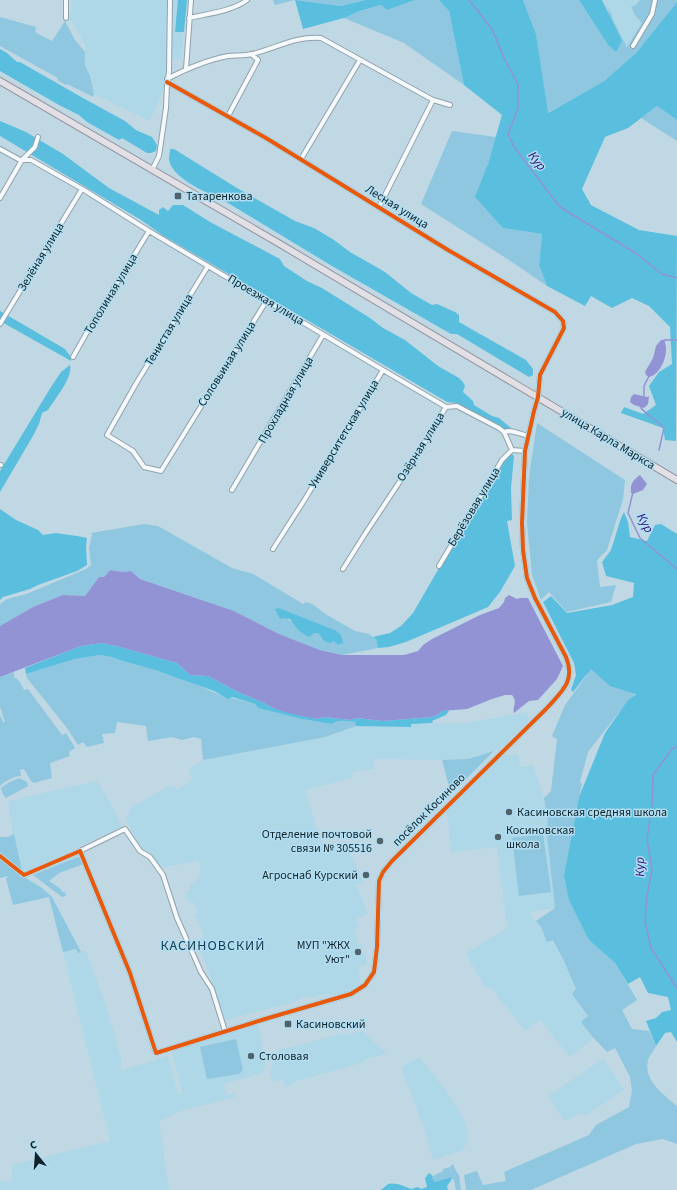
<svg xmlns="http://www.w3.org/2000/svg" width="677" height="1190" font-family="'Source Sans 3',sans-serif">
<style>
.built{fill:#aed7e8}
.green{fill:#8ec7df;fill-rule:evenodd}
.forest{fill:#5abfde}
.water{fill:#9293d4}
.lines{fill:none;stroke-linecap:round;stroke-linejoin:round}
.stream{stroke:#9293d4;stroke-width:1.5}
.minor-casing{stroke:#90a2aa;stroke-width:6}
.primary-casing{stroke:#9495a0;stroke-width:8}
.minor{stroke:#f6f9fb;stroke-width:4}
.primary{stroke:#e2e0e5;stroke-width:6}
.cycleway-casing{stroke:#b1def2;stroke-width:6}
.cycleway{stroke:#e8590c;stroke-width:4}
.poi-dot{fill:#4f626b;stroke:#b1def2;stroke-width:1.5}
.labels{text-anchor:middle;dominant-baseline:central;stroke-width:3;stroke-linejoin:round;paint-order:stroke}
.poi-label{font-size:12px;fill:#12232a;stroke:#b1def2;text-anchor:start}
.street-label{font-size:12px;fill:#12232a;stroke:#b1def2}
.water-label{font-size:13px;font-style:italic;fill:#32107c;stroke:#b1def2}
.quarter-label{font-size:14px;letter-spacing:1px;fill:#164051;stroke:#b1def2}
</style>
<rect width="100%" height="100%" fill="#c0d8e3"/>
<path class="built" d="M71,0H187L181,59L167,60V73L165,85L150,121L94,94L90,76L85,65L84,56L86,46L68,16L72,12Z
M603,0H640L636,5L631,7L635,15L643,23L627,47L613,20L611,13Z
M527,712L529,720L499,749L468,759L448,760L374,759V769L352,772L353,778L305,790L317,830L326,852L343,847L344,850L348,848L363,881L356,885L368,914L356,919L359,927L353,930L359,945L361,944L363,954H365L367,959L366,960L367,964L359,967L358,969L361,983L350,991L330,996L329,993L310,998L308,996L296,1000L295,1002L225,1020L205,962L195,940L204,937L195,915L198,913L194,902L189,903L185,892L190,890V885L196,882L201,871L198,861L160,868L149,852L142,848L131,833V829L126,819L130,809L135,805L169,786L178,789L182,787L192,779L189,768L203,760L325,737L356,726L411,727V724L466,723Z
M518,754L520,767L533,765L544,798L548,825L546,827L555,908L529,912L541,927L547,942L553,939L564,961L576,989L572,994L588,1016L581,1022L594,1038L570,1057L540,1020L525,1031L492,989L484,986L466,953L507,928L497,847L451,852L447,811L502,756Z
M97,781L111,803L122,827L29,869L22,871L12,830L8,801Z
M77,949L78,953L86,951L107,1009L122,1061L120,1071L168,1056L178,1094L182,1093L172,1050L259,1025L266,1065L262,1073L224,1084L227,1095L234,1093L235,1097L181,1111L159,1122L169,1190H0V1181H12V1165L110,1141L63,952Z
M362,1031L387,1054L365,1059V1062L293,1082V1085L285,1087L283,1079L273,1082L270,1071L279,1050L344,1033V1035Z
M420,1057L453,1100L464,1119L468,1134L467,1142L463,1150L433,1160L424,1128L401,1067Z
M603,1059L624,1090L585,1116L582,1113L564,1121L548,1096Z"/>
<path class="green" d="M273,0H365L341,6L295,0L275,5Z
M415,0H439L449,11L464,85L404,43L344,18L360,11L382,5L387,10Z
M523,0H579L608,45L616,52L608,10L602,0L611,13L613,20L627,47L642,23L635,15L631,7L636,5L640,0H677V2L636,53L604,81L547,113L536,34Z
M0,17L36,27L35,32L52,41L65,21L75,40L85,52V65L90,76L94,94L93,97L67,84L66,85L57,80L58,78L0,46Z
M657,106L677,120V141L641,118Z
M452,131L496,137L488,164L503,228L542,234L539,265L547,286L509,260L421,204Z
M537,423L625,480L623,500L607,550L597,560L600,587L616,585L611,602L567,612L549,592L541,600L532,575L527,523L529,477Z
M144,524L158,526L232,568L253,574L303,604L306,602L312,604L327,615L355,631L369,634L376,639L378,648L342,655L320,650L279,634L234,611L140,579L131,571L123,572L110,570L104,577H99L85,596L63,595L33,607L0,626V604C11,595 17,598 29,593C48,585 67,577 86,569L91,565L89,548L92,535L91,533ZM279,608L335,630L324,641L318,633H314C300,625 285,620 275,609Z
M577,643L643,685L627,702L588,752L580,782L582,784L579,797L564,875L589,940L615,963L637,1000L622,1010L632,1029L649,1031L656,1046C654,1050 651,1054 649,1057C641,1079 662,1093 677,1106V1144L663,1139L636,1144L531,1190H466L464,1175L477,1171L483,1185L506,1181L504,1172L589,1135L596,1125L629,1107L632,1090L630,1077L615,1048L607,1052L591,1035L581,1022L588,1016L572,994L576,989L564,961L553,940L547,942L541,927L536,921L555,908L546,827L548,824L544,798L551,791L557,739L552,736L565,705L587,675Z
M100,655L111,657L126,662L155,670L188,681L220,695L255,704L258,708L302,719L330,724C338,719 347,721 355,722L356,726L325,737L203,760L201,739L194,737L182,740L172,737L148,741L146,726L117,722L115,733L102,734L104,743L87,747L83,742L78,745L67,728L27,678L26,674L75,659Z
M14,672V678H16L20,682L24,690L28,689L62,735L66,733L75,748L69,752L70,756L50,763L52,778L34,783L31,781L24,769L20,770L21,776C14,776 5,781 0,786V715L3,722H5L0,707V677Z
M494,751L451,794L442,760L468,759Z
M19,778L27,782L28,786L6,798L3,795L1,788L8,783Z
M14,834L22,871H21L0,852V837H8Z
M543,834L551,892L519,896L512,838Z
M80,856L84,864L59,873L49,881L61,889L62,892H65L66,896L62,897L33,875Z
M0,858L20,875V877H24L42,888L52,897L81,952L78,953L76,949L63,952L49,897L13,905L6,879L8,876L0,878Z
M236,1039L243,1070L239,1074L207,1079L200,1047Z
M453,1164L456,1171L459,1175L461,1190H456L454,1180L451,1177L435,1182L432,1178L433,1176L443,1171V1169L450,1167Z"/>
<path class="forest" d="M178,0H187L184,32H175Z
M295,0L341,6L365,0H415L387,10L381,5L360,11L344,18L303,29Z
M439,0H523L536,34L548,113L604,81L636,53L677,2V120L657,106L628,128L605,137L582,189L591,205L639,230L677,236L676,441L665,440L663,428L621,413L624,407L643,414L656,405L649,386L659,372L672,364L670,327L649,306L632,298L612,308L591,296L585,306L547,286L539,265L542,234L503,228L475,197L488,164L502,115L464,85L449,11Z
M579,0H602L622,41L616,52L608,45Z
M0,49L7,53L17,62H20L83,98L125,121L136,130L152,137L157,145L156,151L151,153H147L122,138L119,140L87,122L79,115L59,105L0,71Z
M0,121L26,132L63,154L109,188L159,215V210L163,207L168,211L173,205H183L210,222L280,259L284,266L307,281L322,288L370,318L383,328L405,340L438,366L459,378L463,382L465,386L463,392L473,401L474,405L492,416L499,418L511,428L503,431L457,403L447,402L162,235L141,220L0,136Z
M170,149H174L237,188L295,221L314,228L334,240L350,252L385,272L411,293L432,305L437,304L455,312L459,315V322L526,360L533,369V375L529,377L457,334H451L332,266L223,200C207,193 171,178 169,159C169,156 170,152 170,149Z
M0,311L65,349L71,357V361L0,321Z
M70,365C73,378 55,399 48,410L42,413L39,424L33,436L0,492V471L51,387L61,372Z
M509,451L514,456L511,488L512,520L507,521L515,566L500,592L488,607L406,642L389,647L378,648L376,639L373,637L390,633L401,626L413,613L449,551L469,521Z
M0,509L16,520L38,530L43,535L56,533L77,536L87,538L86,546L87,565L77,571L38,585L30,589L3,597L0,600Z
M624,512L628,522L630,537L647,541L655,525L661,524L677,534V1042L671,1032L665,1033L656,1046L646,1021L656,1018L662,1012L671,1010L668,997L648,993L640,977L628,984L615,963L589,940L569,900L564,875L579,797L605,733L628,700L636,694L610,686L591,669L573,692L571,690L576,675L574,663L543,602L551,596L567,613L612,605L633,597L634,583L606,576L602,562L611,550L621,518Z
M279,608L335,630L341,635L343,643L338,645L334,641L330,643L324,641L318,633H314L309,637L299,631L290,619L283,618L280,619L275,609Z
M102,643L120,647L177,663L190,675L208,676L240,693L262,702L273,708L316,719L323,717L351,720L356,718L383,721L432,717L439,714L441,711L445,710L449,711L446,715L432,721L433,723L411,724V727L356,726L355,722C347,721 338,719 331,724L302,719L258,708L255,704L232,697L228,699L214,691L155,670L126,662L111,657L100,655L75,659L26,674L25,668L81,646Z
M429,1173L433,1176L432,1178L435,1182L451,1177L452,1179L447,1186L448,1190H380C383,1189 385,1186 388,1184C395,1182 404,1186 411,1189L418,1187L421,1189L427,1187L425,1178Z"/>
<path class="water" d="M661,340H664C670,351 662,374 649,377L646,375L645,372L653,358L656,346Z
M634,394L647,397L649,396L648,404L644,408L634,405L630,402L631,397Z
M640,475L647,484L643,490L633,494L631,493C630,484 633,480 640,475Z
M110,570L123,572L131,571L140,579L234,611L279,634L320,650L342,655H404L418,651L423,645L432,639L480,615L499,608L504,602L505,598L509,595L517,599L520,598H528L563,666L557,679L538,700L529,701L514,713C512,707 518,702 512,695H505L492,699L467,709L441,711L439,714L432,717L383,721L356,718L351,720L323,717L316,719L288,713L273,708L262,702L240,693L208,676L190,675L177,663L120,647L102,643L81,646L0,677V626L33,607L63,595L85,596L99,577H104Z"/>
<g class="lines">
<path class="stream" d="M469,0L492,29L505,60L518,84V108L508,134L514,147L560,207L637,254L662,274L677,278
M664,341V340H677
M644,397V386L649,376
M641,406V408C648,416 657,420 664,428L659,450
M633,492L628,513L640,538L677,569
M677,746L672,749L653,775L652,805L647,839L652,870L647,895L645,922L651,948L677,988"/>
<g class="minor-casing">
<path id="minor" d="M66,18V0
M189,18C206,14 233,11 247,0
M633,46L652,14L655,0
M186,69L191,0
M167,79C186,69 207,60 228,56C236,55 244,56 252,54C277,48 295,36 321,38L433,100L450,105
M228,116L258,60L251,54
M0,149L20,160H31L84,190L149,231L383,370
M301,159L360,60
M152,170L159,156L166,108L167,85L169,72L170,0
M0,198L22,160L35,147L38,137
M379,207L433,100
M208,266L137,382L107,435L133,451L144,467L161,471L267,300
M0,324L82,189
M73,357L86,334L149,231
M504,432C511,429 520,434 528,436
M0,465H1
M232,490L323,335
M273,549L305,499L383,370L446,407
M439,566L502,460L512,450
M343,569L365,534L412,463L446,407L457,406L499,428L504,432L512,450L525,451
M80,851L125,829L140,851L150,857L163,875L177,918L201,972L212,989L225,1031
M0,856L24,875L80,851L130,973L156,1053L265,1019L351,994L365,985L374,972L377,947L379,881L383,872L392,861L546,709C561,692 576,682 566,657L535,598L527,578L523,550L522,523L525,451L534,411L538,397L540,375L564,328L563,321L555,312L448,250L266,138L167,82"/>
</g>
<g class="primary-casing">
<path id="primary" d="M0,81L280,244L677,480"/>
</g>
<use href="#minor" class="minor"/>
<use href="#primary" class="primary"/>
<g class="cycleway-casing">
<path id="cycleway" d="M0,856L24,875L80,851L130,973L156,1053L265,1019L351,994L365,985L374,972L377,947L379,881L383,872L392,861L546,709C561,692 576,682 566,657L535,598L527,578L523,550L522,523L525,451L534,411L538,397L540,375L564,328L563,321L555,312L448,250L266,138L167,82"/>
</g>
<use href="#cycleway" class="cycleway"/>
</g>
<g class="poi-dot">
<rect x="174" y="192" width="8" height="8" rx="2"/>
<circle cx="509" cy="812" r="4"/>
<circle cx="498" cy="837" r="4"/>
<circle cx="380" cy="841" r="4"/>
<circle cx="366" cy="875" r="4"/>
<circle cx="358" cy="952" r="4"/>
<rect x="284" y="1020" width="8" height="8" rx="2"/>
<circle cx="251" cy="1056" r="4"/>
</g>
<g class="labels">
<g class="poi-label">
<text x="186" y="196">Татаренкова</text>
<text x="517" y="812">Касиновская средняя школа</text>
<text x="506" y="830">Косиновская<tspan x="506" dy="14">школа</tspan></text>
<text x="372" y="834" text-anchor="end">Отделение почтовой<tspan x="372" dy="14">связи № 305516</tspan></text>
<text x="358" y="875" text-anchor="end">Агроснаб Курский</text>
<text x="350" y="945" text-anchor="end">МУП "ЖКХ<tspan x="350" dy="14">Уют"</tspan></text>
<text x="296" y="1024">Касиновский</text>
<text x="259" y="1056">Столовая</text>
</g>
<g class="street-label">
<text transform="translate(397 207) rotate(32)">Лесная улица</text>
<text transform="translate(41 257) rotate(-59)">Зелёная улица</text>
<text transform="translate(111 294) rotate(-59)">Тополиная улица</text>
<text transform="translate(266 300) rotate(31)">Проезжая улица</text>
<text transform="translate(169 330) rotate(-59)">Тенистая улица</text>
<text transform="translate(227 364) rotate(-58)">Соловьиная улица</text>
<text transform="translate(286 400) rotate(-60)">Прохладная улица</text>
<text transform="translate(344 434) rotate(-59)">Университетская улица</text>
<text transform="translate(608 439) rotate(31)">улица Карла Маркса</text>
<text transform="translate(421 447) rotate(-58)">Озёрная улица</text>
<text transform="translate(474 507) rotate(-59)">Берёзовая улица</text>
<text transform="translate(429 810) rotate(-45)">посёлок Косиново</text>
</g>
<g class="water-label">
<text transform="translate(537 161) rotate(53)">Кур</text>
<text transform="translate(645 523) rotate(60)">Кур</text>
<text transform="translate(640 867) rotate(-92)">Кур</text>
</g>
<g class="quarter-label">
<text x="213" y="946">КАСИНОВСКИЙ</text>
</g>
</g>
<g transform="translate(36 1154) rotate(343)" stroke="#b1def2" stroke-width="3" paint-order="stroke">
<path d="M0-3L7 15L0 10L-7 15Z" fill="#12232a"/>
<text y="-6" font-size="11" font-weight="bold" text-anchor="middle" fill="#12232a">С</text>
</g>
</svg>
